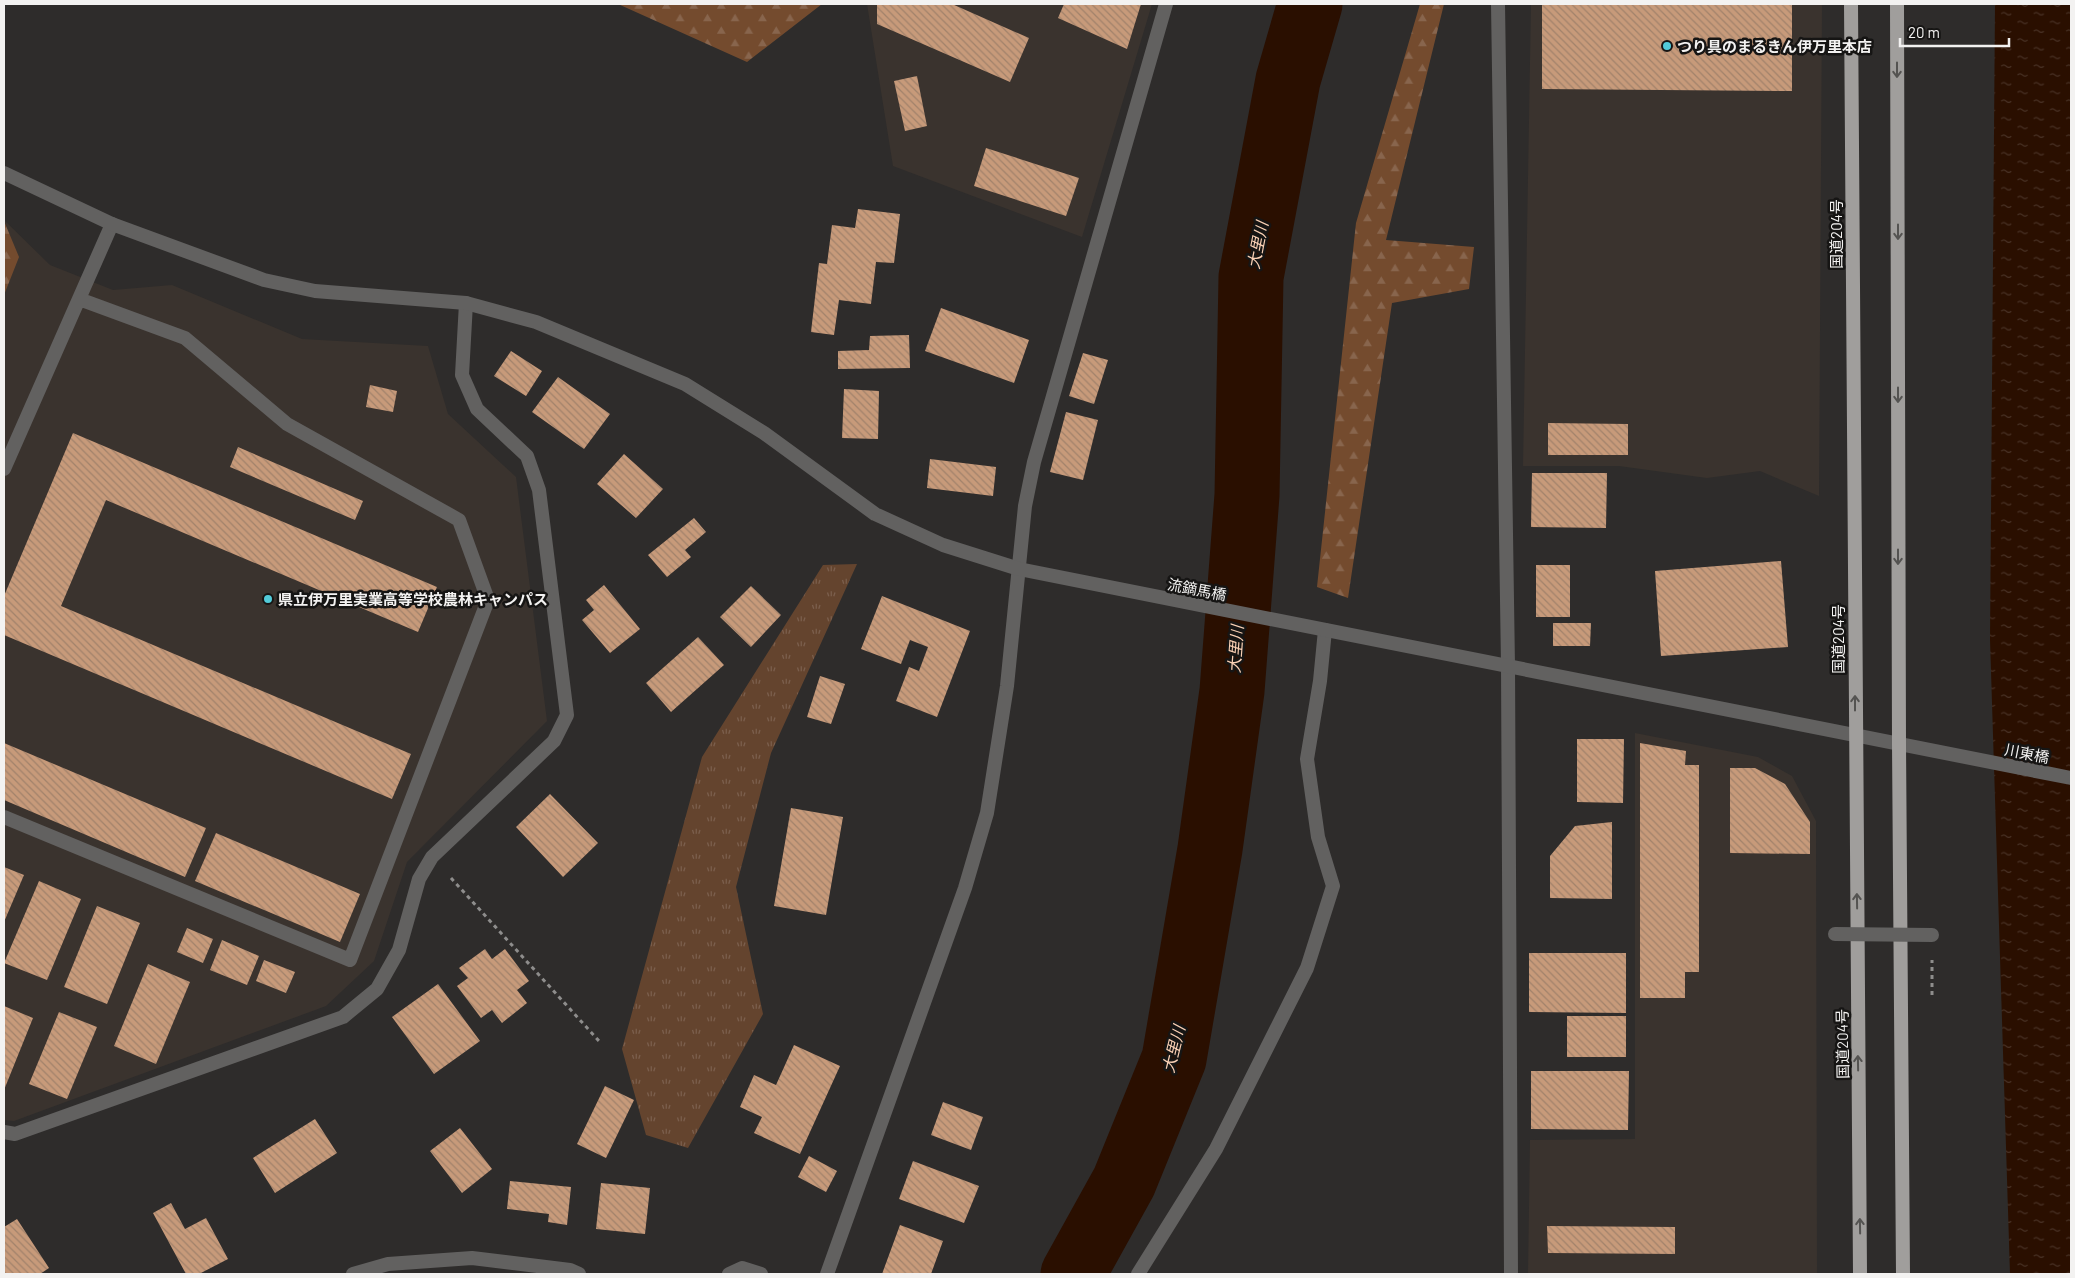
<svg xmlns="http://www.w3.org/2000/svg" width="2075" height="1278" font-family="Barlow,'Noto Sans JP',sans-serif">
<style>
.built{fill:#3a332e}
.grass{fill:url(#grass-tufts)}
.forest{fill:url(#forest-firs)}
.water{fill:url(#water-ripples)}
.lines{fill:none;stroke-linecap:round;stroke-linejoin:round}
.river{stroke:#2a0f00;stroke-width:65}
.building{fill:url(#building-back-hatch)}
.path{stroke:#8e8d8c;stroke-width:3;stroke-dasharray:4 4;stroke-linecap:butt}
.service{stroke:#626160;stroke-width:14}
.minor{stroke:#626160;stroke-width:14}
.tertiary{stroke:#626160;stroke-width:14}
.trunk{stroke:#a09e9c;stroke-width:14}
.pedestrian-bridge{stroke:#626160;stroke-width:14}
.oneway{stroke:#545351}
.poi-dot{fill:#52cbd9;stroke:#161514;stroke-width:2}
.labels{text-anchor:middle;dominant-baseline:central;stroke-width:5;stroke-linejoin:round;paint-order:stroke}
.poi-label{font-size:15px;font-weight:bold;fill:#f3f2f1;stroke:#161514;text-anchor:start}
.street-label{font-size:15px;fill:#f3f2f1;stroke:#161514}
.water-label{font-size:16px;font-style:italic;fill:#fbd1b5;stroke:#161514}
</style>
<defs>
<pattern id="grass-tufts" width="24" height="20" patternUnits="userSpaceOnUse" patternTransform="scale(1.25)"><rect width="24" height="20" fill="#64442e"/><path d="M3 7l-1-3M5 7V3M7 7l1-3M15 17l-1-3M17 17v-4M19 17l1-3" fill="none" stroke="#7b5f4d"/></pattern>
<pattern id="forest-firs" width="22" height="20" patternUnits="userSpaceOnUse" patternTransform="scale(1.25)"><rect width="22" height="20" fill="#744b2e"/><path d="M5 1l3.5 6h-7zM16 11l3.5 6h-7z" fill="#88654d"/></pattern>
<pattern id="water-ripples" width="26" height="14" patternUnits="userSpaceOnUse" patternTransform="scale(1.25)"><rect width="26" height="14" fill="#2a0f00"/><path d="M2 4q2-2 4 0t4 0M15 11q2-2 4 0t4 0" fill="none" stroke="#493226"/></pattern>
<pattern id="building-back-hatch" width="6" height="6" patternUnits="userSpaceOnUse" patternTransform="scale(1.25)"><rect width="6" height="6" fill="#c79a7a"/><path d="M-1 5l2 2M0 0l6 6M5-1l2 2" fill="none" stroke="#a1826b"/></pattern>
</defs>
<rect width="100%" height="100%" fill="#2e2c2b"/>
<path class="built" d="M867,4H1152L1082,237L893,166Z
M1531,4H1822L1819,496L1760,471L1707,478L1619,466H1523Z
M4,220L50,265L113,290L172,285L302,339L428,346L448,414L516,477L547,721L407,862L374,961L326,1006L14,1121L4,1120Z
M1635,733L1758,757L1792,776L1816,821L1817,1274H1528L1530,1140L1635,1139Z"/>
<path class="grass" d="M857,564L771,753L736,887L763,1014L688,1148L646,1135L622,1049L702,757L823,565Z"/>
<path class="forest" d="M618,4H822L747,62Z
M1420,4H1444L1386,240L1474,247L1469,289L1392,303L1348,598L1317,587L1356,223Z
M4,221L19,257L4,295Z"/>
<path class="water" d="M1995,4H2071V1274H2010L1990,640Z"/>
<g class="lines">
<path class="river" d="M1073,1274L1124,1182L1174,1059L1210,849L1232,691L1247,495L1251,277L1288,80L1310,4"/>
</g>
<path class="building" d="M877,4H952L1029,38L1010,82L877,24Z
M1064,4H1141L1127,49L1058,18Z
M1542,4H1792V91L1542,89Z
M917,76L927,126L905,131L894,81Z
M986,148L1079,178L1066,216L974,186Z
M858,209L900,214L894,263L876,262L871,304L839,300L834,335L811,332L819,263L827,264L832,225L855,228Z
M941,308L1029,340L1014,383L925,351Z
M909,335L910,368L838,369V351L869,350L870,336Z
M511,351L542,371L526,396L494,376Z
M1083,353L1108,360L1094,404L1069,396Z
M558,377L610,414L584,449L532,412Z
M370,385L397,391L393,412L366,407Z
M844,389L879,391L878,439L842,438Z
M1066,412L1098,420L1083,480L1050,472Z
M1548,423L1628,424V455H1548Z
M73,433L437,587L418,632L106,500L61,606L411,754L392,799L4,635V596Z
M238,447L363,501L355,520L230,467Z
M624,454L663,489L636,518L597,484Z
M930,459L996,467L993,496L927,488Z
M1532,473H1607L1606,528L1531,527Z
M694,518L706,532L685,550L691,557L667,577L648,555Z
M1781,561L1788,647L1661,656L1655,571Z
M1536,565H1570V617H1536Z
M604,585L640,629L610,653L582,620L594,610L586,600Z
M751,586L781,615L751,647L720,617Z
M882,596L970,631L937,717L896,701L909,667L919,671L928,647L910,640L901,664L861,649Z
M1553,623H1591L1590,646H1553Z
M698,637L724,665L671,712L646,683Z
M820,676L845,684L831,724L807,717Z
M1577,739H1624L1623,803L1577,802Z
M4,743L206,828L185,877L4,800Z
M1640,743L1686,751L1685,765H1699V972H1685V998H1640Z
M1730,768H1755L1785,784L1810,822V854L1730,853Z
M550,794L598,843L563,877L516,827Z
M791,808L843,817L826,915L774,906Z
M1612,822V899L1550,898V856L1575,826Z
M216,833L360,894L340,942L195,881Z
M4,867L24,875L4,922Z
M39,881L81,899L47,980L4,963Z
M97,906L140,923L107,1004L64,987Z
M187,928L213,939L203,963L177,952Z
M222,940L259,956L247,985L210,970Z
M485,949L492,959L505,949L529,981L517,990L527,1003L502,1023L492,1010L481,1018L457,986L468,978L459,968Z
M1529,953H1626V1013L1529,1012Z
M264,960L295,972L286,993L256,981Z
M148,964L190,982L156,1064L114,1046Z
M438,984L480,1041L434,1074L392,1017Z
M4,1006L33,1018L4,1090Z
M59,1012L97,1027L67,1099L29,1084Z
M1567,1016H1626V1057H1567Z
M794,1045L840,1066L800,1154L754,1133L762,1117L740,1107L754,1075L776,1085Z
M1531,1071H1629L1628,1130L1531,1129Z
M605,1086L634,1100L606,1158L577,1144Z
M943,1102L983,1117L971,1150L931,1135Z
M315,1119L337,1153L275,1193L253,1158Z
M460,1128L492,1169L462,1193L430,1151Z
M809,1156L837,1171L826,1192L798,1177Z
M913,1161L979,1186L964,1223L899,1199Z
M510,1181L571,1187L567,1225L548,1222L549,1214L507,1209Z
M601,1183L650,1188L645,1234L596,1229Z
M171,1203L185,1229L206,1218L228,1259L199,1274H186L153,1213Z
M17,1219L49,1268L40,1274H4V1227Z
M900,1225L943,1241L931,1274H882Z
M1547,1226L1675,1227V1254L1548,1253Z"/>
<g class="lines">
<path class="path" d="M451,878L599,1041
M1932,995V960"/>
<path class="service" d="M4,469L112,224
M4,817L350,960L488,600L459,520L287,424L185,338L79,299"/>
<path class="minor" d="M1498,4L1508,666L1511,1274
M4,1132L15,1134L343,1017L377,989L399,950L419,879L432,857L554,741L567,715L539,490L527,456L477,409L462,375L466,303
M353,1274L388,1264L472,1258L570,1270L579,1274
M729,1274L742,1268L761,1274
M827,1274L965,888L987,813L1007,686L1025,506L1034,462L1166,4
M1138,1274L1216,1149L1307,968L1333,886L1318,837L1307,759L1320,681L1325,630"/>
<path class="tertiary" d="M4,173L112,224L264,280L315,291L466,303L536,322L685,384L764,433L875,514L943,545L1019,569L2071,778"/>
<path class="trunk" d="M1851,4L1860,1274
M1897,4L1899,744L1903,1274"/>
<path class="pedestrian-bridge" d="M1835,934L1932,935"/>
</g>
<defs><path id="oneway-shaft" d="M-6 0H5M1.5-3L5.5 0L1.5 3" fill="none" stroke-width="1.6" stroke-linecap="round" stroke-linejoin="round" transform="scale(1.25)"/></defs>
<g class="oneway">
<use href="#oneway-shaft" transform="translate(1897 70) rotate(90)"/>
<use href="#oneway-shaft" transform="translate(1898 232) rotate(90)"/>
<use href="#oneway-shaft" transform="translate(1898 395) rotate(90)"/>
<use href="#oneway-shaft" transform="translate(1898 557) rotate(90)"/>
<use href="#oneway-shaft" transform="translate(1855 703) rotate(-90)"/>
<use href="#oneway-shaft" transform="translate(1857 901) rotate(-91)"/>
<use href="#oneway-shaft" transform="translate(1858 1063) rotate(-91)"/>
<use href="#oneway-shaft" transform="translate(1860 1226) rotate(-91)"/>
</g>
<g class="poi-dot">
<circle cx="1667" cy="46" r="5"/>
<circle cx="268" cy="599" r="5"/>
</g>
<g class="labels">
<g class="poi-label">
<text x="1677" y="46">つり具のまるきん伊万里本店</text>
<text x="278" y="599">県立伊万里実業高等学校農林キャンパス</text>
</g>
<g class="street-label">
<text transform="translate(1836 234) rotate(-90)">国道204号</text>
<text transform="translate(1197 589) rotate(11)">流鏑馬橋</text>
<text transform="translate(1838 639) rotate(-90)">国道204号</text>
<text transform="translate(2027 753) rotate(11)">川東橋</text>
<text transform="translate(1842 1044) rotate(-91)">国道204号</text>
</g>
<g class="water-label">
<text transform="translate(1257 245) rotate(-79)">大里川</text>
<text transform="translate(1235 649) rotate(-86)">大里川</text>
<text transform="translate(1173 1049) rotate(-76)">大里川</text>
</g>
</g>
<rect width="2075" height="1278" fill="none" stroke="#f3f2f1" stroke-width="10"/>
<path d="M1900 38v8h109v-8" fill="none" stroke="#f3f2f1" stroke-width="2.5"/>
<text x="1908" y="38" font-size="15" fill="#f3f2f1" stroke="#161514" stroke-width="4" paint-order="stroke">20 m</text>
</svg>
